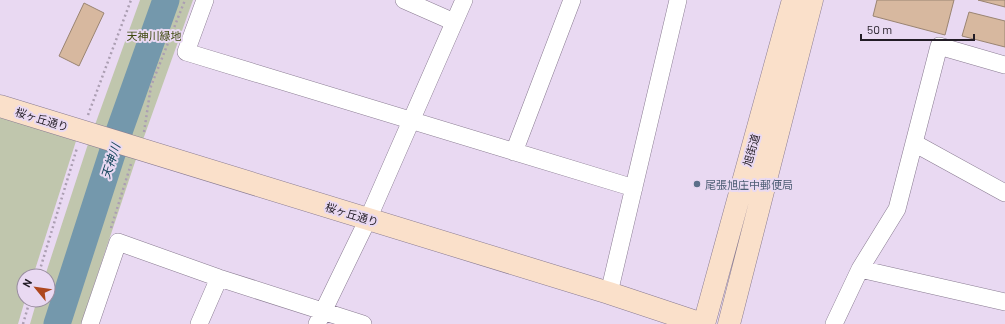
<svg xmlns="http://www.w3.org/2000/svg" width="1005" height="324" font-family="Barlow,'Noto Sans JP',sans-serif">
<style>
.green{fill:#c0c6ad}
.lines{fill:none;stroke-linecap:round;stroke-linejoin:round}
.river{stroke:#7498ac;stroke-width:27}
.building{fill:#d7b89f;stroke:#9a8472}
.street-casing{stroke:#897b91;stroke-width:18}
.secondary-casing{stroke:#897b91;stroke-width:23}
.path{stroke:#ab9eb2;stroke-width:2.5;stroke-dasharray:2 3;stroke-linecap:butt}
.street{stroke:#fff;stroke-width:17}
.secondary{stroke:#fae0ca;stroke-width:22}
.service-dot{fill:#5c6f8a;stroke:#e9d9f2;stroke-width:1.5}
.labels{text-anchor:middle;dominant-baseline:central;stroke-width:4;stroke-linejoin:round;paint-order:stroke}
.park-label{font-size:11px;fill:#3f490f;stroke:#e9d9f2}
.street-label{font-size:11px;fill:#221c25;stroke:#e9d9f2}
.service-label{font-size:11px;fill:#4e5e75;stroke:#e9d9f2;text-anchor:start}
.water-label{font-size:12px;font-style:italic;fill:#14455b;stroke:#e9d9f2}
</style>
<rect width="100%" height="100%" fill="#e9d9f2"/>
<path class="green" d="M140,0H193L135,162L81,324H30L37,300H48V276H45L87,147Z
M0,117L76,141L33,276H24V300H25L18,324H0Z"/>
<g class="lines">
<path class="river" d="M57,324L120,129L166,0"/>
</g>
<path class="building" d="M877,0H954L945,35L873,16Z
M978,0H1005V7Z
M84,3L104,13L79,66L59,56Z
M969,12L1005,21V47L962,36Z"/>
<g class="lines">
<g class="street-casing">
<path id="street" d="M205,0L186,52L634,188
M404,0L454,22
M914,143L1005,193
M514,152L572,0
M860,269L1005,302
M609,293L678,0
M90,324L118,242L219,278L363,324
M199,324L219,278
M317,324L368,219L464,0
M834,324L860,269L897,209L939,46L1005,65"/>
</g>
<g class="secondary-casing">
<path id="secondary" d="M0,106L609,293L702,324
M704,324L793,0
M729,324L812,0"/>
</g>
<path class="path" d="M88,115L131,0
M144,132L151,86L185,0
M111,228L131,164
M38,276L77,148
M23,324L30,300"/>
<use href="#street" class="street"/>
<use href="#secondary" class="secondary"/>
</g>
<circle class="service-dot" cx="697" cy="184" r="4"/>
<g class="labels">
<g class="park-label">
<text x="154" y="35">天神川緑地</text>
</g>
<g class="street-label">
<text transform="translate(42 119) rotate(17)">桜ヶ丘通り</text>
<text transform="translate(751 150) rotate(-74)">旭街道</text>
<text transform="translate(352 214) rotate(17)">桜ヶ丘通り</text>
</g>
<g class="service-label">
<text x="705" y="184">尾張旭庄中郵便局</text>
</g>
<g class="water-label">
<text transform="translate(110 161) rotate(-72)">天神川</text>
</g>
</g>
<g transform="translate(36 288) rotate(299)"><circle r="19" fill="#e9d9f2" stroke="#998da0"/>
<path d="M0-3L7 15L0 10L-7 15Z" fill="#ae471e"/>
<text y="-6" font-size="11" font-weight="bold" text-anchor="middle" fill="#221c25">N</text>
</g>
<path d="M861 34v6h113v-6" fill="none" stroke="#221c25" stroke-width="2"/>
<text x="867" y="34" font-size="12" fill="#221c25" stroke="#e9d9f2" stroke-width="3" paint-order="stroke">50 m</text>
</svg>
